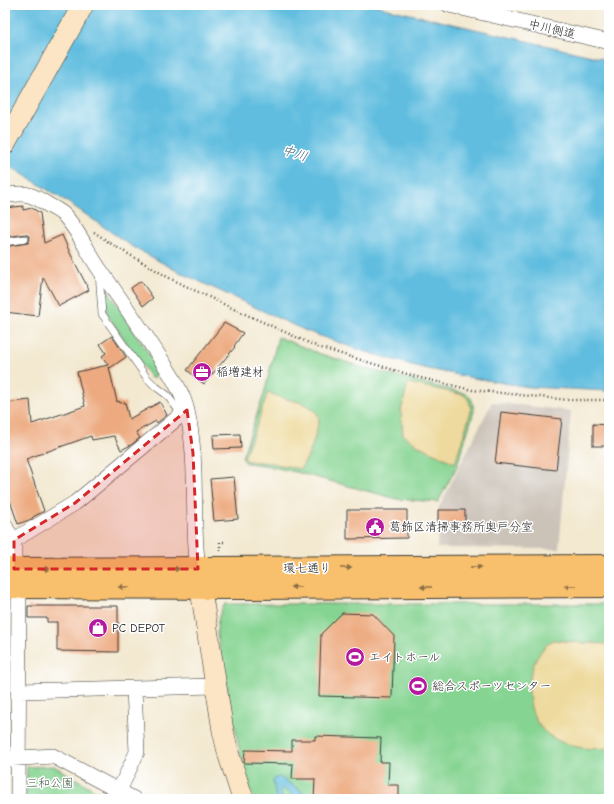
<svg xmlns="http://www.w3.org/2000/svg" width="614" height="804" font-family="'Comic Neue','Klee One',sans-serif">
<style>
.industrial{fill:#cbc2b8}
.green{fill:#86d492;stroke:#517857}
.sand{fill:#eeda9e;stroke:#857b5d}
.water{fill:#61bddf;stroke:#3e6c7e}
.building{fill:#edaa80}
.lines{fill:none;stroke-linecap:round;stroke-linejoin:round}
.lane-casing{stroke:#3c3b37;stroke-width:8}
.street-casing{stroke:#3c3b37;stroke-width:16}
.secondary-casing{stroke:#3c3b37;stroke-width:22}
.primary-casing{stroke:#3c3b37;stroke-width:24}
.path{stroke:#3c3b37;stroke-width:2.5;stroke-dasharray:1 3;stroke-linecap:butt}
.lane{stroke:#fff;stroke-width:7}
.street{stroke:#fff;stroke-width:15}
.secondary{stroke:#fce5c4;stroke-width:21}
.primary{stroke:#f8bf6c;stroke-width:22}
.oneway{fill:#8a6e44}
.marked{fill:#d62828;fill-opacity:0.2;stroke:#d62828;stroke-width:3;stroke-dasharray:8 5;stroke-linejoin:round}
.labels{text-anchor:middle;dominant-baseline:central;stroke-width:3;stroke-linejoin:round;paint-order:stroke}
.street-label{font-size:12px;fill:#1c1c1c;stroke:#fff}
.poi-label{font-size:12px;fill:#1c1c1c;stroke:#fff;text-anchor:start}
.park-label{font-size:12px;fill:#415c45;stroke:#fff}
.water-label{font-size:13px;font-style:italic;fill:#385c6a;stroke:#fff}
</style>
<rect width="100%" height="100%" fill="#fff"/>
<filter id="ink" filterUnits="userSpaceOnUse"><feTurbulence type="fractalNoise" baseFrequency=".025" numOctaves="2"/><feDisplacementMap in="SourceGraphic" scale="8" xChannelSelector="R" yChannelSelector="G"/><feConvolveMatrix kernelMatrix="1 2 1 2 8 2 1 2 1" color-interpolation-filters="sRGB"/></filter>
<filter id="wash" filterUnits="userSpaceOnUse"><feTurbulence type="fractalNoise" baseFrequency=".012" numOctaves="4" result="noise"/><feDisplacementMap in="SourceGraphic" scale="16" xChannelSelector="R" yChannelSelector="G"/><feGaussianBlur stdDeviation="0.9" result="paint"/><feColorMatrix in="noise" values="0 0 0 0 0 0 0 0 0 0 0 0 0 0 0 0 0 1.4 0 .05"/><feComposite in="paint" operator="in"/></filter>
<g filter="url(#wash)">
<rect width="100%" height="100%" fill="#f3e9d1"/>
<path class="industrial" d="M492,402L571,411L559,549L437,548L438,509Z"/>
<path class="green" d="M107,289L158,368L155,378H151L107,314L105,292Z
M278,337L318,353L364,368L467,394L472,400L474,411L457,466L438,502L397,499L296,472L264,465L246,463L242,457L264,394Z
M225,604H609V799H254L247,785L242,763L217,635C217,624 218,614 225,604Z
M54,766L110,799H26L27,767Z"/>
<path class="sand" d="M408,383L464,395C470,400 470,404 471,411L455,463L417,445L403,435L401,411Z
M268,392C272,394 276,396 279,397C291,401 319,403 319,421C318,426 316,431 315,436C312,448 307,460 300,469L271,463L247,461L244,457L256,427Z
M553,640L583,643L609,644V748C588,750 569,748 550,736C520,716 523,659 553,640Z"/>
<path class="water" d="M5,5H379L384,8L609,60V391L529,387L473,378L419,367L363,351L306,331L177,271L130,245L72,205L5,163Z
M280,777L303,792L307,799H299L282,788L280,790L282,799H276L273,781L275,778Z"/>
<g id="blocks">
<path class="building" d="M23,206V210L32,208L40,213L44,243L62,235L70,253L89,290L59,306L43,277L38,316L5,312V250L9,249V246L28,243L30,239L29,236L25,234L7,237L5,220V208Z
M141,281L153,298L143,306L131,288Z
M224,323L243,333L234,346L235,347L204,384L187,370Z
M112,336L126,357L110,368L109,367L117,402L119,401L120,403L125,402L129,419L160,402L167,415L157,423L156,421L136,432L140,438L131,445L121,450L114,436L92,440L91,436L26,459L44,511L33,517L32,519L18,524L5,486V403L30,400L32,424L85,406L77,372L108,365L102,356L106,353L100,344Z
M501,412L562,419L556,470L495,463Z
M593,424L609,425V446H593Z
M240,434L241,448L214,449L213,435Z
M234,477L238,519L214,521L210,479Z
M347,510H407V538L347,539Z
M438,510H465V523H438Z
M28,606H118V652L57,651V622H47V618H28Z
M342,613L373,614L394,636L392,698L319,696L321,634Z
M315,736L381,738L380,762H389L388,785H399V799H314L315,779H292L293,764L244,763L245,750L292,751V740H315Z"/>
</g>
</g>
<g filter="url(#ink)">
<use href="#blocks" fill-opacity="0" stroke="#3c3b37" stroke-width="1"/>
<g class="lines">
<g class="lane-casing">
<path id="lane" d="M5,242L25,239
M99,272L102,314L147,378L155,386L167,395L182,415"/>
</g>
<g class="street-casing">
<path id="street" d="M449,5L609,42
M5,196C26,191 33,195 50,206C54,208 59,211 63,214C79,230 87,252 100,270C118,296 137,323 155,350C167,369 182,389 187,411C199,463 191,517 198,569
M5,525L7,530L14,540V569
M14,540L75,503L187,410
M19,691L215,686
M5,759L53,756L134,799
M119,791L137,752L134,689
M18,799L19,587"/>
</g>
<g class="secondary-casing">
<path id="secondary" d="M5,144L83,5
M198,571L223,731L229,756L243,799"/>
</g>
<g class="primary-casing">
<path id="primary" d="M5,569L609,566
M5,587L242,588L609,586"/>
</g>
<path class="path" d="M94,232L113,245L171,279L234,309L318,347L417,377L472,390L569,400H609
M220,551V542H224"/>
<use href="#lane" class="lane"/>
<use href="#street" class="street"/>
<use href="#secondary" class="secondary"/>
<use href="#primary" class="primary"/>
</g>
<defs><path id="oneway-solid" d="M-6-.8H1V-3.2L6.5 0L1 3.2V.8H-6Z"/></defs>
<g class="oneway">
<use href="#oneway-solid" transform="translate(476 567)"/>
<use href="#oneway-solid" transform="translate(346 568)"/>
<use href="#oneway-solid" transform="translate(44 569)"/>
<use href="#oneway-solid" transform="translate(174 569)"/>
<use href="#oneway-solid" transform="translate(570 586) rotate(180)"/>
<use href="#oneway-solid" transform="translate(124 587) rotate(-180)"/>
<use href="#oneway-solid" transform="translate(296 587) rotate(180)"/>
<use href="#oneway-solid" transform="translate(426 587) rotate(180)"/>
</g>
</g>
<path class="marked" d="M187,410L193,453L198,569H14V540L75,503Z"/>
<defs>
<g id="office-disc" transform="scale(1)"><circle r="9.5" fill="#b5179e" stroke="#fff"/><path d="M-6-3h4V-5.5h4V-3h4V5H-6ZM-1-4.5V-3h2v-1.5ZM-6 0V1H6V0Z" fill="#fff"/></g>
<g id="civic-disc" transform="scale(1)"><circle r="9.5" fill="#b5179e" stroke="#fff"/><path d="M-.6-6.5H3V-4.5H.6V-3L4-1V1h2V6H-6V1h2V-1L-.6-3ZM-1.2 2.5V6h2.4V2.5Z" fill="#fff"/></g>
<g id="shop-disc" transform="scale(1)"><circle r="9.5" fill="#b5179e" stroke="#fff"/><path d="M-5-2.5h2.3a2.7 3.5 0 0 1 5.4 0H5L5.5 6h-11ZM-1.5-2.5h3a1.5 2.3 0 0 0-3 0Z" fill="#fff"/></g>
<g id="stadium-disc" transform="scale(1)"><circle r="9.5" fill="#b5179e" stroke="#fff"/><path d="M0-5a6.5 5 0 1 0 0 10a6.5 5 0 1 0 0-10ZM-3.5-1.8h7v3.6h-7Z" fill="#fff"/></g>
</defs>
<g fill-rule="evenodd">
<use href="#office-disc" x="202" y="372"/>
<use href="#civic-disc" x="375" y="527"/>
<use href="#shop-disc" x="98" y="628"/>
<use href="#stadium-disc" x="355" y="657"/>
<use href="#stadium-disc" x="418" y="686"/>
</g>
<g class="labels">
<g class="street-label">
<text transform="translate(552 29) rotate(13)">中川側道</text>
<text x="307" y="568">環七通り</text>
</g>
<g class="poi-label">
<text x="216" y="372">稲増建材</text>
<text x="389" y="527">葛飾区清掃事務所奥戸分室</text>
<text x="112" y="628">PC DEPOT</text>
<text x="369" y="657">エイトホール</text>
<text x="432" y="686">総合スポーツセンター</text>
</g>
<g class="park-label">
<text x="50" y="783">三和公園</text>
</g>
<g class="water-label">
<text transform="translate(295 153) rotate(18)">中川</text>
</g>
</g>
<rect width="614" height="804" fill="none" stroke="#fff" stroke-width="20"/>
</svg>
